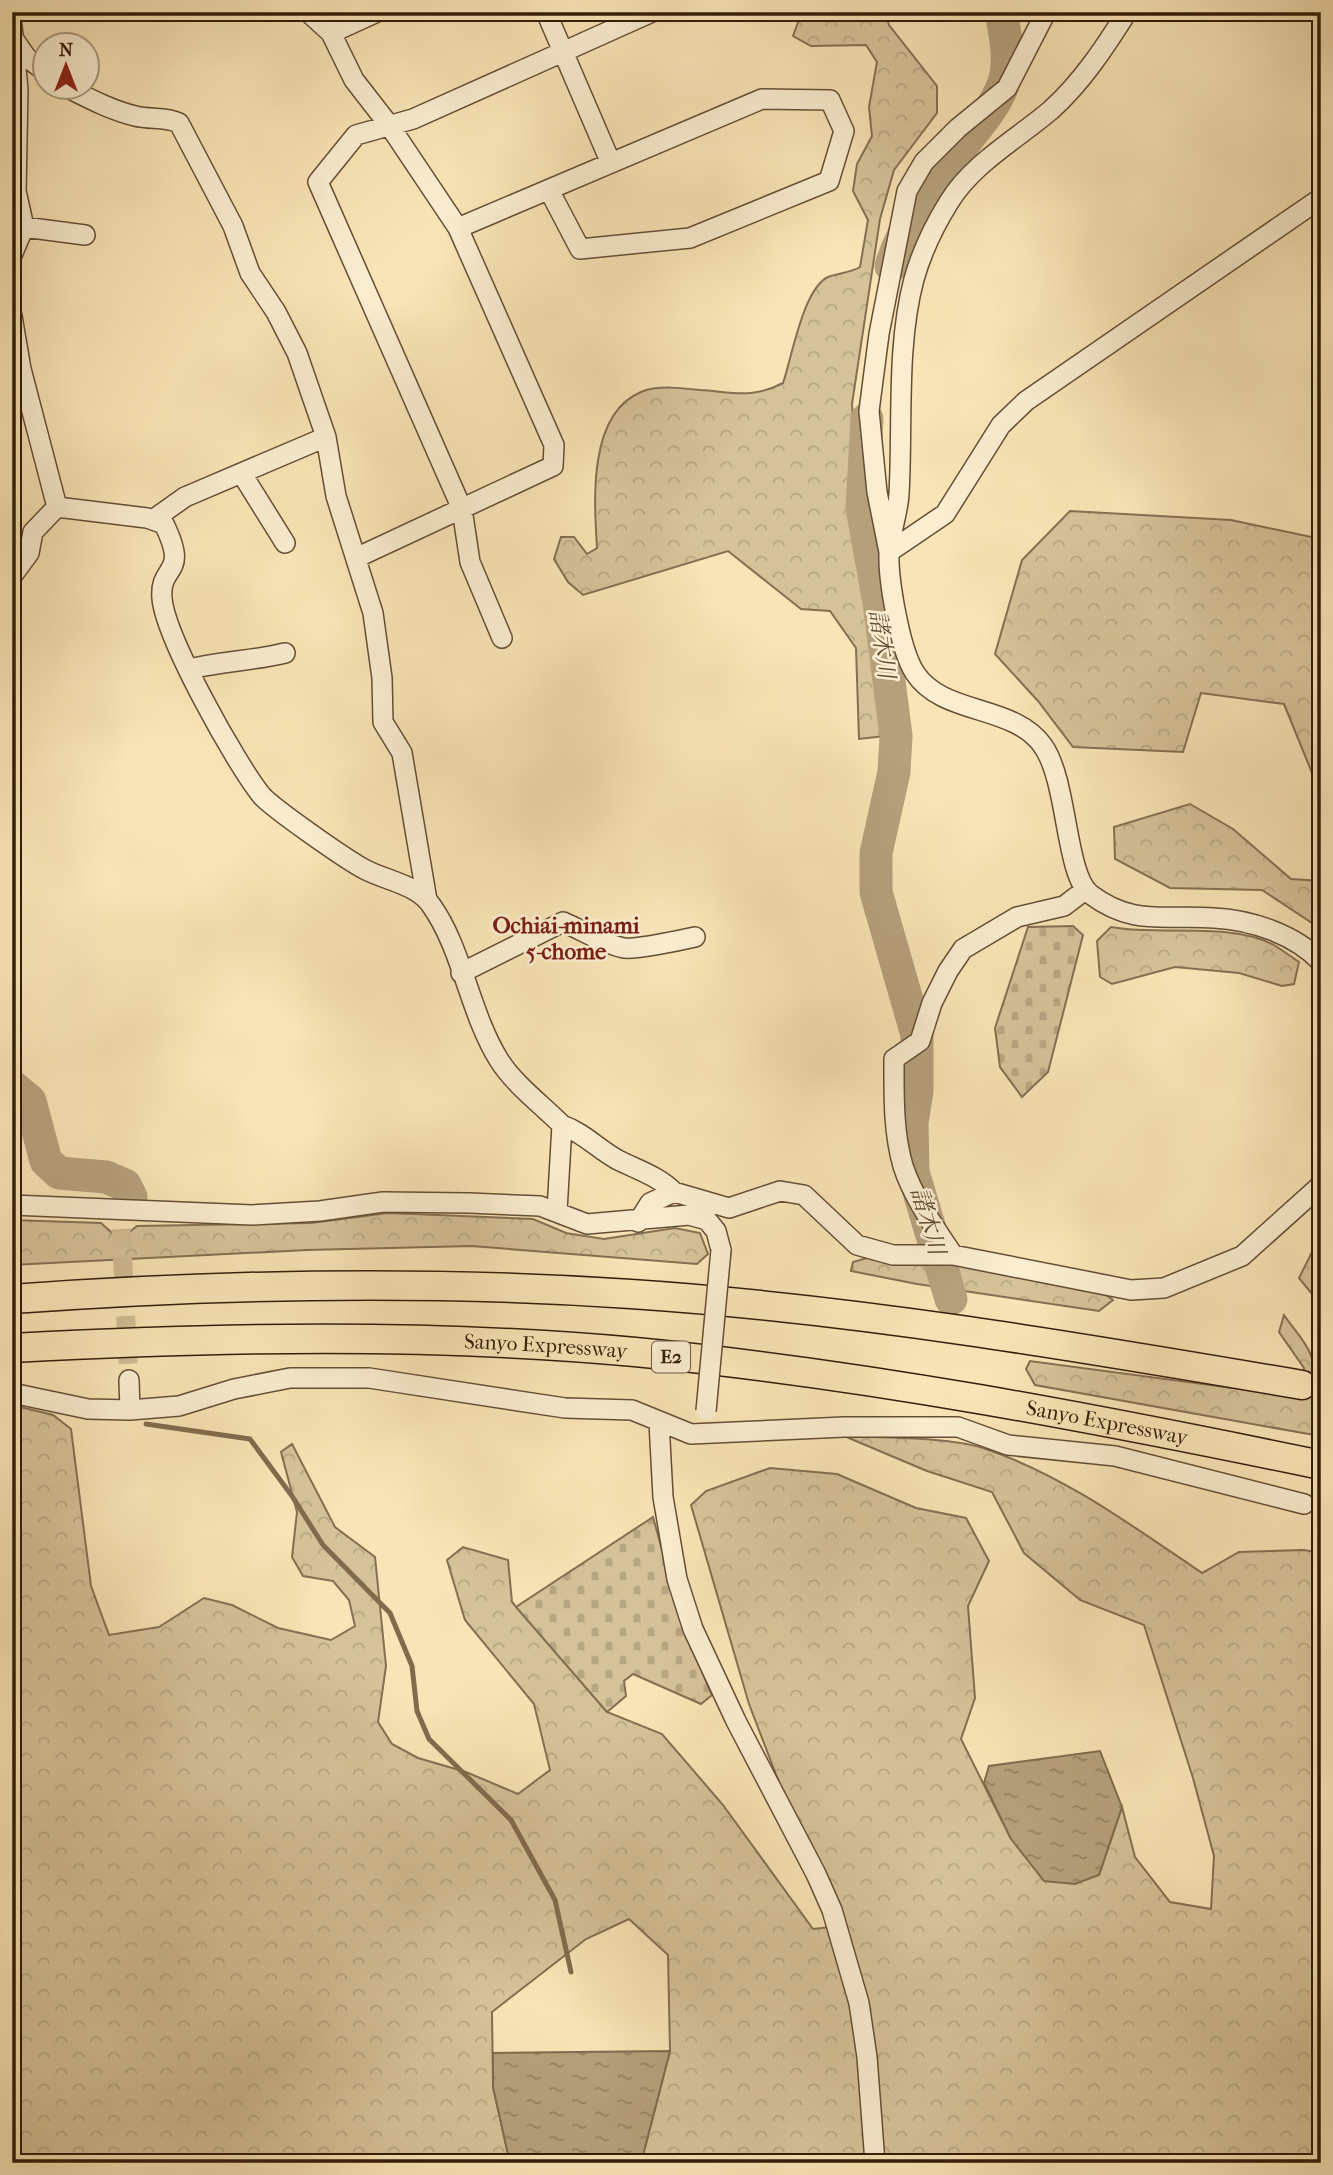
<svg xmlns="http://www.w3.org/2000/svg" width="1333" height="2175" font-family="'IM FELL French Canon','Noto Serif JP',serif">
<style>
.forest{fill:url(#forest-crowns);stroke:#846f51;stroke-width:2}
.cemetery{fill:url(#cemetery-stones);stroke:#846f51;stroke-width:2}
.water{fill:url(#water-ripples);stroke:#816b4d;stroke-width:2}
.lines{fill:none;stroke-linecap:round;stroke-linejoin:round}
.stream{stroke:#816b4d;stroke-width:5}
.river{stroke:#b5a07b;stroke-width:33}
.minor-tunnel{stroke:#d0bc93;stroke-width:19;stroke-dasharray:19 10;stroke-linecap:butt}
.highway-tunnel{stroke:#d0bc93;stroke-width:28;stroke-dasharray:28 14;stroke-linecap:butt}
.minor-casing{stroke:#644e34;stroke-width:22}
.highway-casing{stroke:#321c09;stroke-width:31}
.minor{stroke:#faedd0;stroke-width:19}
.highway{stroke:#f8e4b6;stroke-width:28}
.minor-bridge-casing{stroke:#644e34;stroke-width:22;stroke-linecap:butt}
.minor-bridge{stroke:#faedd0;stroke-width:19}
.labels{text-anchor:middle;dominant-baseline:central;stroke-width:5;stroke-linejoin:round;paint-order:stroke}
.shield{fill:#faedd0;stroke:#6e5b45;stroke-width:2}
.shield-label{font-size:19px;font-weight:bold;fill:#321c09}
.street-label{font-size:21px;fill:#321c09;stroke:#faedd0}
.water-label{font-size:23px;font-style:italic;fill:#604a31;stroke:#faedd0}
.neighbourhood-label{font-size:23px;font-weight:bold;fill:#7a1f14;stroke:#faedd0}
</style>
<defs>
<pattern id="forest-crowns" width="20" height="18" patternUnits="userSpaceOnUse" patternTransform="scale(1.75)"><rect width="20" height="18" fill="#d6c299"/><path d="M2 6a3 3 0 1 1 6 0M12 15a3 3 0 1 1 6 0" fill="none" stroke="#b8a682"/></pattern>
<pattern id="cemetery-stones" width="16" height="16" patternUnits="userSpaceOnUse" patternTransform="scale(1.75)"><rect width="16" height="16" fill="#d6c299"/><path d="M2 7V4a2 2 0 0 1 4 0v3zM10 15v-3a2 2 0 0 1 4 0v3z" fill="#b8a682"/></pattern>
<pattern id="water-ripples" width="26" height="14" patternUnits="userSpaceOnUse" patternTransform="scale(1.75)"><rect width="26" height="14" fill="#b5a07b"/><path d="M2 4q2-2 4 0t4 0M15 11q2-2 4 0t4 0" fill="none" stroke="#948263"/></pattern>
</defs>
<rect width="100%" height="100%" fill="#f8e4b6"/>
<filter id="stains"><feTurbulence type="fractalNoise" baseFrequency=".00286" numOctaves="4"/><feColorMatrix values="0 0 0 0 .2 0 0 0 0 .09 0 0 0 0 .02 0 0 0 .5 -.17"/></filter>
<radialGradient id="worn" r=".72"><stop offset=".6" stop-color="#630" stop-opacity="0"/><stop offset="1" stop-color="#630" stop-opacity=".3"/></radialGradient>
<path class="forest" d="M811,12H885L889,25L937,86V113L894,170L880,219L852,404L857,484L854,544L900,705L885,736L859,739L856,648L830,611L801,609L728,551L583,595L568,582L554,559L561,537H574L587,554L597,548C594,500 588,414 641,392C657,385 683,388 700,390C733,392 753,399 783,383C792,357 803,289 828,277C838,273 850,273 860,267L868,220L853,191L857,164L872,136L869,107L877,62L866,45L811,46L793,36L800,17Z
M1070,511L1231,520L1321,539V795L1284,704L1201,693L1183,752L1073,747L1038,701L995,654L1022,560Z
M1190,804L1233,829L1291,879L1321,881V929L1262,890L1170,888L1115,859L1114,827Z
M1111,927C1160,936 1228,922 1272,944C1281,949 1290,956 1299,962L1294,984L1282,986L1239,973L1175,967L1112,984L1100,977L1097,941Z
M12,1068L21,1081L20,1094L12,1096Z
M388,1213L533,1219L566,1233L604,1239L675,1228L700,1233L708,1254L697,1264L472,1246L307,1250L12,1265V1220L101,1223L112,1233H128L137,1226L311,1223Z
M1321,1234V1305L1299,1278Z
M867,1258L891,1264H951L1106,1295L1113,1300L1099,1311L917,1284L851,1271L853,1262Z
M1284,1315C1292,1327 1304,1339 1310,1353C1319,1373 1324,1416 1314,1435L1035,1385L1026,1369L1030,1361L1300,1397L1304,1368L1279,1332Z
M12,1405L53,1415L71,1429L91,1586L109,1635L159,1627L204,1598L232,1605L278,1628L331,1640L355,1626L349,1600L333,1581L303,1576L292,1557L297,1512L281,1452L292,1444L335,1527L375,1557L386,1666L378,1722L392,1744L418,1758L466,1772L518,1794L550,1770L534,1704L465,1620L447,1560L463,1547L508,1560L512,1602L607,1712L662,1734L723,1805L813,1929L841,1926L780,1785L749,1704L691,1505L706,1491L770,1468L837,1474L916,1508L966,1518L989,1561L968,1606L975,1698L961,1739L1011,1839L1099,1875L1122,1807L1135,1857L1170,1902L1211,1909L1214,1856L1193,1778L1144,1625L1080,1600L1024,1553L992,1492L927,1471L844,1436C881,1438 949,1437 983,1448C1062,1474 1134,1527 1202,1573L1239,1552L1304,1550L1321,1553V2163H641L670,2051L668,1955L629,1919L586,1939L492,2012L493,2087L510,2163H12Z"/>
<path class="cemetery" d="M1073,926L1083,935L1048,1072L1022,1097L1000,1067L995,1028L1028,927Z
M653,1517L683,1627L712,1695L701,1704L633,1674L624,1681L626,1696L607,1712L516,1607Z"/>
<path class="water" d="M1100,1751L1122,1807L1099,1875L1075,1884L1044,1881L1011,1839L984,1783L989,1766Z
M670,2051L641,2163H510L493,2087V2053Z"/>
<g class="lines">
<path class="stream" d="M146,1424L250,1439L292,1496L323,1545L390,1613L412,1666L417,1711L429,1739L511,1820L555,1900L571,1972"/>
<path class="river" d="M891,266C905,220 938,179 966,141C980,123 997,104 1004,82C1011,62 1005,32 1001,12
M867,419L862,508L879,602L896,736L894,772L876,853V892L917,1035V1091L912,1122L913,1172L951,1299
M12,1086L30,1101L46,1161L59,1173L106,1177L125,1185L131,1197"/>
<path class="minor-tunnel" d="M121,1229L129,1380"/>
<path class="highway-tunnel" d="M1302,1385L1321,1390"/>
<g class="minor-casing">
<path id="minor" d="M308,12L331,33L354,80L389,125L458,228L554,445L553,466L358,557
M546,12L610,161
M1046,12L1007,88L958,128L924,162L907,191L879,334L869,411L877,492L889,552L945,514L1001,425L1026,401L1321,198
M1127,12C1105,47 1082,82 1051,110C1017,139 973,163 949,202C934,226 922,251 914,279C896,347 903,424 899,494C898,513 890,533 889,552C888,580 900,650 915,673C943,716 1014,704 1043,746C1068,781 1065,874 1090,894C1134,927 1164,914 1214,918C1251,920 1295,934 1321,962
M12,26L18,90L16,191L24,227L12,255
M331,33L377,12
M15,41L26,57L46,72
M68,88C90,99 111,110 135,116C151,120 164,116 179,123L233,226L250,273L276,312L297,353L326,437L336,496L373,613L382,678L383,722L402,753L427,900
M24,227L85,235
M458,228L762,99L830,100L844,131L829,181L690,238L580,249L549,190
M12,316L21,369L57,507
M242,474L285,543
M154,519L185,497L326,437
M12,576L29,553L33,532L57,507L147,518L164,524C190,577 159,563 162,598C165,637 236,764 262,796C274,809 348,861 366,870C385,880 418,885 431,905C462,948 470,1014 499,1060C514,1084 542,1105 562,1125L557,1211
M502,638L470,562L462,509L318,182L356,135L413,119L652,12
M190,669C222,661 253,661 285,653
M461,973L563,922C582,930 604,944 624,948C634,950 682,940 695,937
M562,1125C584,1133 598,1149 618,1160C638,1170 658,1176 674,1192
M12,1205L252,1215L320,1211L383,1202L469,1203L540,1206L587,1224L689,1215L707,1220L716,1231L721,1250
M638,1222L650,1203L674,1192L729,1208L780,1191L804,1195L857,1245L893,1255H953L1131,1290L1164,1288L1242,1256L1321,1185
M953,1255C935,1228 913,1197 903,1166C893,1131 894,1095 894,1059L920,1041L932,1003L948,971L963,949L1017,917L1064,906L1085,890
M129,1380L130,1410
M12,1393L88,1409L130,1410L179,1406L234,1389L290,1378H369L565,1408L632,1410L691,1434L844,1427H958L1008,1445L1115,1456L1304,1504
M659,1422L663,1497L677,1579L693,1629L736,1721L816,1874L832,1910L859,2003L867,2057L875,2163"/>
</g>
<g class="highway-casing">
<g id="highway">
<path d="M12,1299C218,1284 425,1280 631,1294C856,1309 1079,1347 1302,1385"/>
<path id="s1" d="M12,1348C219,1337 428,1333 635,1352C865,1374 1094,1418 1321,1465"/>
</g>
</g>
<use href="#minor" class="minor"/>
<use href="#highway" class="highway"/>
<g class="minor-bridge-casing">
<path id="minor-bridge" d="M706,1411L721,1250"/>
</g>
<use href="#minor-bridge" class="minor-bridge"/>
</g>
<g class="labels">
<rect class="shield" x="652" y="1341.5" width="38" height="31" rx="5"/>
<g class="shield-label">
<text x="671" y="1357">E2</text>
</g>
<g class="street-label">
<text stroke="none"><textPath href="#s1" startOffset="534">Sanyo Expressway</textPath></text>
<text stroke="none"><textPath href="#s1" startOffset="1101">Sanyo Expressway</textPath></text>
</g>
<g class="water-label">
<text transform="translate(882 644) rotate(82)">諸木川</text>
<text transform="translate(928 1221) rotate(74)">諸木川</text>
</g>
<g class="neighbourhood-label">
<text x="566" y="925">Ochiai-minami<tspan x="566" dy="26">5-chome</tspan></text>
</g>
</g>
<rect width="1333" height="2175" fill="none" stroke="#f8e4b6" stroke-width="42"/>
<rect x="14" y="14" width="1305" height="2147" fill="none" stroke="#321c09" stroke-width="3.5"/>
<rect x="21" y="21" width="1291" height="2133" fill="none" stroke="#321c09" stroke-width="2"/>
<g transform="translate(66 66)"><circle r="33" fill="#faedd0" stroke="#aa9980" stroke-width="2"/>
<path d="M0-5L12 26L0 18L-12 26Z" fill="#8f2418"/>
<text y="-10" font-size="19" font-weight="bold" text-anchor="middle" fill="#321c09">N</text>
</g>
<rect width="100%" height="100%" filter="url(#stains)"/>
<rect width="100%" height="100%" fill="url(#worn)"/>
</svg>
